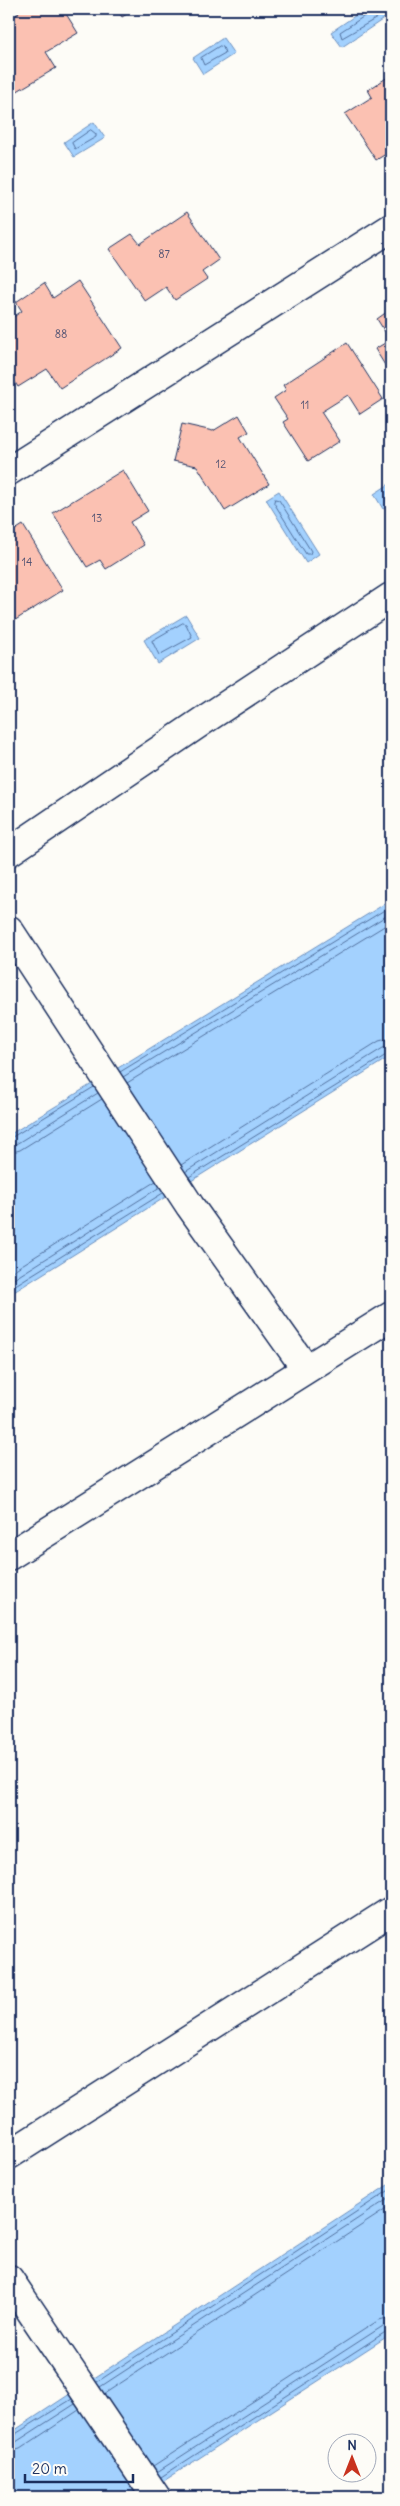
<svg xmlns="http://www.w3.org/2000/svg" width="400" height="2506" font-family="Delius,sans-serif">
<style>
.water{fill:#a3d1fe;stroke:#6d90be}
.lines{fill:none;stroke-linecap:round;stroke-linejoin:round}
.shore{stroke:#51709e;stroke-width:1}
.building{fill:#fbc1b2;stroke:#1b2f5e}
.minor-casing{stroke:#1b2f5e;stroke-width:31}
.minor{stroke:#fdfcf7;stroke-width:28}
.labels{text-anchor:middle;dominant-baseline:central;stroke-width:4.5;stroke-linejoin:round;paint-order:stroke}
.number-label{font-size:11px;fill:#535473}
</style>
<rect width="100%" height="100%" fill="#fdfcf7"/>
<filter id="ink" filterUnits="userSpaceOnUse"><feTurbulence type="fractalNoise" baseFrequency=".02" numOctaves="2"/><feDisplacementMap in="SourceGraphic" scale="10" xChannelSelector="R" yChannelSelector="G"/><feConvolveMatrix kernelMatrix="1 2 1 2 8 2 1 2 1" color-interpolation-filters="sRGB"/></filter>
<g filter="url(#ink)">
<path class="water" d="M365,9H379L385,18L342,47L331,32Z
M223,38L234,54L203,74L193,58Z
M94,122L105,138L74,157L64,142Z
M391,483V504L383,509L374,494Z
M279,491L319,554L306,563L266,499Z
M186,615L200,638L158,664L144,640Z
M391,900V1056L9,1295V1135Z
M391,2183V2334L139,2497H9V2434Z"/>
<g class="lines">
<path class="shore" d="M367,9L366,15L340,32L342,38L377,18L376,9
M220,46L223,47L225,53L204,65L201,58Z
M91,130L96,134V137L75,149L72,143Z
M275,499L279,500L311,551L310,554H306L274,503Z
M183,623L186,624L192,637L159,655L152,641Z
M120,1072L391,906
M123,1077L391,913
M127,1083L391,922
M9,1139L94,1087
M9,1145L16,1144L98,1093
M9,1153L20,1150L102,1099
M181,1165L379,1041L391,1038
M185,1172L383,1048L391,1046
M189,1177L391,1052
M9,1273L156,1181
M9,1282L160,1187
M9,1289L163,1193
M97,2382L391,2189
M100,2387L391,2197
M104,2394L391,2206
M9,2438L72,2399
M9,2444L16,2442L75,2404
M9,2452L20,2449L79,2410
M153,2466L379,2320L391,2317
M157,2472L383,2326L391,2324
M161,2477L387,2331L391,2330"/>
</g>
<path class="building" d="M16,9H63L78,33L46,52L56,68L9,96V19L19,13Z
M117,9H135L122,17Z
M391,75V151L376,160L345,114L372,97L368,90Z
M187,212L219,260L202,272L207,279L175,300L166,287L145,301L109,249L132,234L140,244Z
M78,281L122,348L60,388L47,369L18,387L9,373V320L22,311L16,302L44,283L53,298Z
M391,309V375L375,349L390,340L377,319Z
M347,343L383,399L360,414L348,395L321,412L340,441L308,461L283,422L288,419L274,398L286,390L283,385Z
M239,415L249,432L240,437L269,484L225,511L197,466L173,461L182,424L213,431Z
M123,470L148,511L130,522L144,545L106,569L100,560L87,567L53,513Z
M23,525L63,590L9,624V534Z"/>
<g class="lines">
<g class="minor-casing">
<path id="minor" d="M9,471L391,228
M9,852L207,718L391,597
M9,930L190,1206L306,1369
M9,1556L391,1316
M9,2155L391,1911
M9,2279L156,2497"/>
</g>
<use href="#minor" class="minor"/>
</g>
</g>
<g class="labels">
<g class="number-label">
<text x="164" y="254">87</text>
<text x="61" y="334">88</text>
<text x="305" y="405">11</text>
<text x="221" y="464">12</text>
<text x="97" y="518">13</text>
<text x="27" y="562">14</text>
</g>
</g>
<rect width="400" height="2506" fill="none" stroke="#fdfcf7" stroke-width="30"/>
<rect x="15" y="15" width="370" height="2476" fill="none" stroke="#1b2f5e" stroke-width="2" filter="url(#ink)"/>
<g transform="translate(352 2458)"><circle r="24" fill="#fdfcf7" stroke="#a3aaba"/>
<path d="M0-4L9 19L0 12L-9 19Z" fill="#c8321e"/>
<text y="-8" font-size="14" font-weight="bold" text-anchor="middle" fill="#1b2f5e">N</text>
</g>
<path d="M25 2474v8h108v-8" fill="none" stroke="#1b2f5e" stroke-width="2.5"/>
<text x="32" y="2474" font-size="15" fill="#1b2f5e" stroke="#fdfcf7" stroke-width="4" paint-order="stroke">20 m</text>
</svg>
